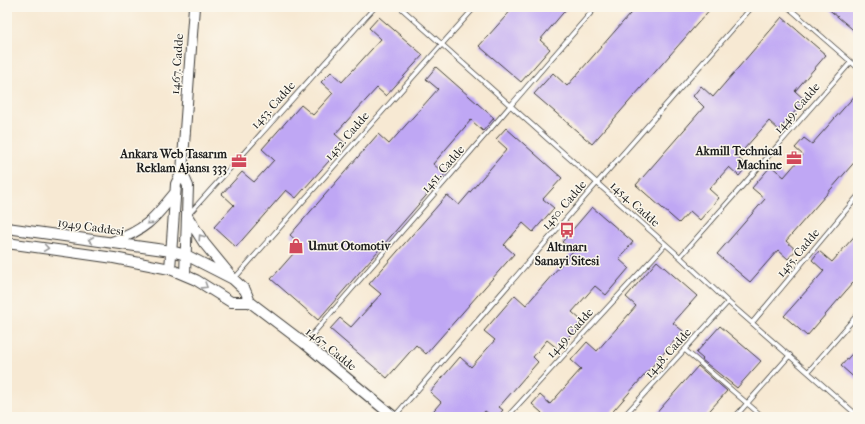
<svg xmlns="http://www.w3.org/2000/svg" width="865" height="424" font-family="'IM FELL French Canon',serif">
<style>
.building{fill:#bfa7f4}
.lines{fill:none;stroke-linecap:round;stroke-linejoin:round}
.service-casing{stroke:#3d3b37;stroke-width:5.5}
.tertiary-casing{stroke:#3d3b37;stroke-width:12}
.service{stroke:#fff;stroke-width:4}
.tertiary{stroke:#fff;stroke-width:10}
.oneway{stroke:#999}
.labels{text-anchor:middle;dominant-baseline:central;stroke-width:3;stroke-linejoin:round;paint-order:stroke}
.street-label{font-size:12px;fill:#1c1c1c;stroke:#fbf7ec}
.poi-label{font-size:12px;font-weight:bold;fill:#1c1c1c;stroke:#fbf7ec;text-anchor:end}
</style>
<rect width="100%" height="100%" fill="#fbf7ec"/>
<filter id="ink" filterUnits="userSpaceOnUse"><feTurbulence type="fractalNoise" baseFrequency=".025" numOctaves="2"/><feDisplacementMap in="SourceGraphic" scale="8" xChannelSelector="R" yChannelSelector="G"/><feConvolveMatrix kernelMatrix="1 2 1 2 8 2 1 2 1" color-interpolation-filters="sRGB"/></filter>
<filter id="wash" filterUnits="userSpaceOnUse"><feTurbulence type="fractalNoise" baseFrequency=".012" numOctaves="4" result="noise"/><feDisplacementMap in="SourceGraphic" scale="16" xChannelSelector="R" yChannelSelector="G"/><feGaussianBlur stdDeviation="0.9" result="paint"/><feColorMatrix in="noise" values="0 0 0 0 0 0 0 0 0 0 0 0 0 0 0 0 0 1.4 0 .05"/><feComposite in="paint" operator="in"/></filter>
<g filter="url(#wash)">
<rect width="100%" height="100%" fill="#f7e9d3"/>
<g id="blocks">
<path class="building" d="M514,7H568L540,40L550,49L521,82L479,46Z
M636,7H712L592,144L534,94L553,73L567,86Z
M826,7H858V35L851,28Z
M379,17L423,55L386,96L377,88L335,134L345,143L296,198L286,190L236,247L214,227L234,205L222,194L242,172L254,182L274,160L262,149L301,105L313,115L333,93L321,82L331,72L342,82L381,39L369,28Z
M782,17L826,55L795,91L805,100L779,130L769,121L737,157L747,166L739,176L729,167L709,189L719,198L700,220L690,211L679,223L636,185L704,107L693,96L701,86L713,97Z
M436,67L494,118L483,131L471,120L433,164L445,174L318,320L271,279L301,245L290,235L378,134L389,144L438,89L426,79Z
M858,92V158L786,241L796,250L788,259L778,250L750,282L717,254L765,199L752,188L771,166L784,177L803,155L795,148L804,138L812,144Z
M506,128L562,178L543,199L554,208L533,232L523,223L504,245L514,254L426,354L416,345L387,378L330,329L340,318L351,327L381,294L369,284L447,195L459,205L507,149L496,139Z
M592,207L633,242L619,259L629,268L606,295L595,286L572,312L582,321L558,349L547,340L533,357L538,362L499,407L503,410L497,417H493L485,411L480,417H428L441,402L430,392L460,357L471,367L495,340L484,331L515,295L526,305L573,251L562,242Z
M858,232V277L807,336L784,316L824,271L812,260L819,251L832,262Z
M657,261L697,296L673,323L683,331L608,417H539L542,413L532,404L540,395L550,404L581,369L571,360L587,342L597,351L636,306L626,297Z
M720,326L761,361L737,388L702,360L703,359L696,353Z
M858,347V381L841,366Z
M698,366L727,391L704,417H653Z"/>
</g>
</g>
<g filter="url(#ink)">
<use href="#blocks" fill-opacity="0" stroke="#3d3b37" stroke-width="1"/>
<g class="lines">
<g class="service-casing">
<path id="service" d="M400,7L680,257L728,302L858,416
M788,7L858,68
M189,214L375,7
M680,257L851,62
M234,279L475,7
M752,323L858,196
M305,343L596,7
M685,350L763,417
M808,372L858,314
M394,417L597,183L752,7
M507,417L665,245
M623,417L728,302
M735,417L790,355"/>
</g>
<g class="tertiary-casing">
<path id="tertiary" d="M182,172L188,186L185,275
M187,216L204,243L231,276
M7,228L171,251L186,255L233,279L245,290L250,302L304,343L394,417
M112,242C145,230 153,220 175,193
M7,243L114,258L170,269L196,280L231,302H250
M170,269L176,184L182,172L194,7"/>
</g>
<use href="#service" class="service"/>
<use href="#tertiary" class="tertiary"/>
</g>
<defs><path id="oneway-chevron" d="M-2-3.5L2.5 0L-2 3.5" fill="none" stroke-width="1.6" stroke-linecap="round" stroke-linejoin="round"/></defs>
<g class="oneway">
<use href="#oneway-chevron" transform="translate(149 222) rotate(140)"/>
<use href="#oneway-chevron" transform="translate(201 237) rotate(-124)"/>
<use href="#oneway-chevron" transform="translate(91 240) rotate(-172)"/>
<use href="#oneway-chevron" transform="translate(46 248) rotate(8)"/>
<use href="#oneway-chevron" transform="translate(205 286) rotate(32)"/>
</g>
</g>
<defs>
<g id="office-bare" transform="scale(1.2)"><path d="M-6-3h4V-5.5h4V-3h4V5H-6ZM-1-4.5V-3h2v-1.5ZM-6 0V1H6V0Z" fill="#d1495b" stroke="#fbf7ec" stroke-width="2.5" paint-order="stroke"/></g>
<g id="bus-bare" transform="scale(1.2)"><path d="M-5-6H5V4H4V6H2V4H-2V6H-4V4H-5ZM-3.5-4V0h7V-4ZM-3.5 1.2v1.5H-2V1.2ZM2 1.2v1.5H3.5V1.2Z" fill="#d1495b" stroke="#fbf7ec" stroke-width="2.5" paint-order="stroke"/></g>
<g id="shop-bare" transform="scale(1.2)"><path d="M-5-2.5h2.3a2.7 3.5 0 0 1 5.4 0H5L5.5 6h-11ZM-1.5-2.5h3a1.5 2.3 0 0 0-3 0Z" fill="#d1495b" stroke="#fbf7ec" stroke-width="2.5" paint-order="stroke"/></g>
</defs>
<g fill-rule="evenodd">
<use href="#office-bare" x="794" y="158"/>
<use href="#office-bare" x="239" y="161"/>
<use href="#bus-bare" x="567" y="230"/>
<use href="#shop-bare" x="296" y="246"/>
</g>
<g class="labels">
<g class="street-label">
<text transform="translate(177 64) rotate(-86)">1467. Cadde</text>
<text transform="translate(273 105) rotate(-48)">1453. Cadde</text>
<text transform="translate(797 108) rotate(-49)">1449. Cadde</text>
<text transform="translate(347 136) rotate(-49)">1452. Cadde</text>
<text transform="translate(443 169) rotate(-49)">1451. Cadde</text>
<text transform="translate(635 204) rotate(42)">1454. Cadde</text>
<text transform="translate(564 205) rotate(-49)">1450. Cadde</text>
<text transform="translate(91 227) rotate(8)">1949 Caddesi</text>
<text transform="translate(798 253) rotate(-50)">1455. Cadde</text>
<text transform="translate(570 333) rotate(-48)">1449. Cadde</text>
<text transform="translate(331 349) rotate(39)">1467. Cadde</text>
<text transform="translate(668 353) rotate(-48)">1448. Cadde</text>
</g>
<g class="poi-label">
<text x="782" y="151">Akmill Technical<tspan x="782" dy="14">Machine</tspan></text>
<text x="227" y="154">Ankara Web Tasarım<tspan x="227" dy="14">Reklam Ajansı 333</tspan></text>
<text x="308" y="246" text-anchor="start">Umut Otomotiv</text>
<text x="567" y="247" text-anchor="middle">Altınarı<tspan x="567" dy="14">Sanayi Sitesi</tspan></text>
</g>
</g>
<rect width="865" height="424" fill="none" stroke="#fbf7ec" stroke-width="24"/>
</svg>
